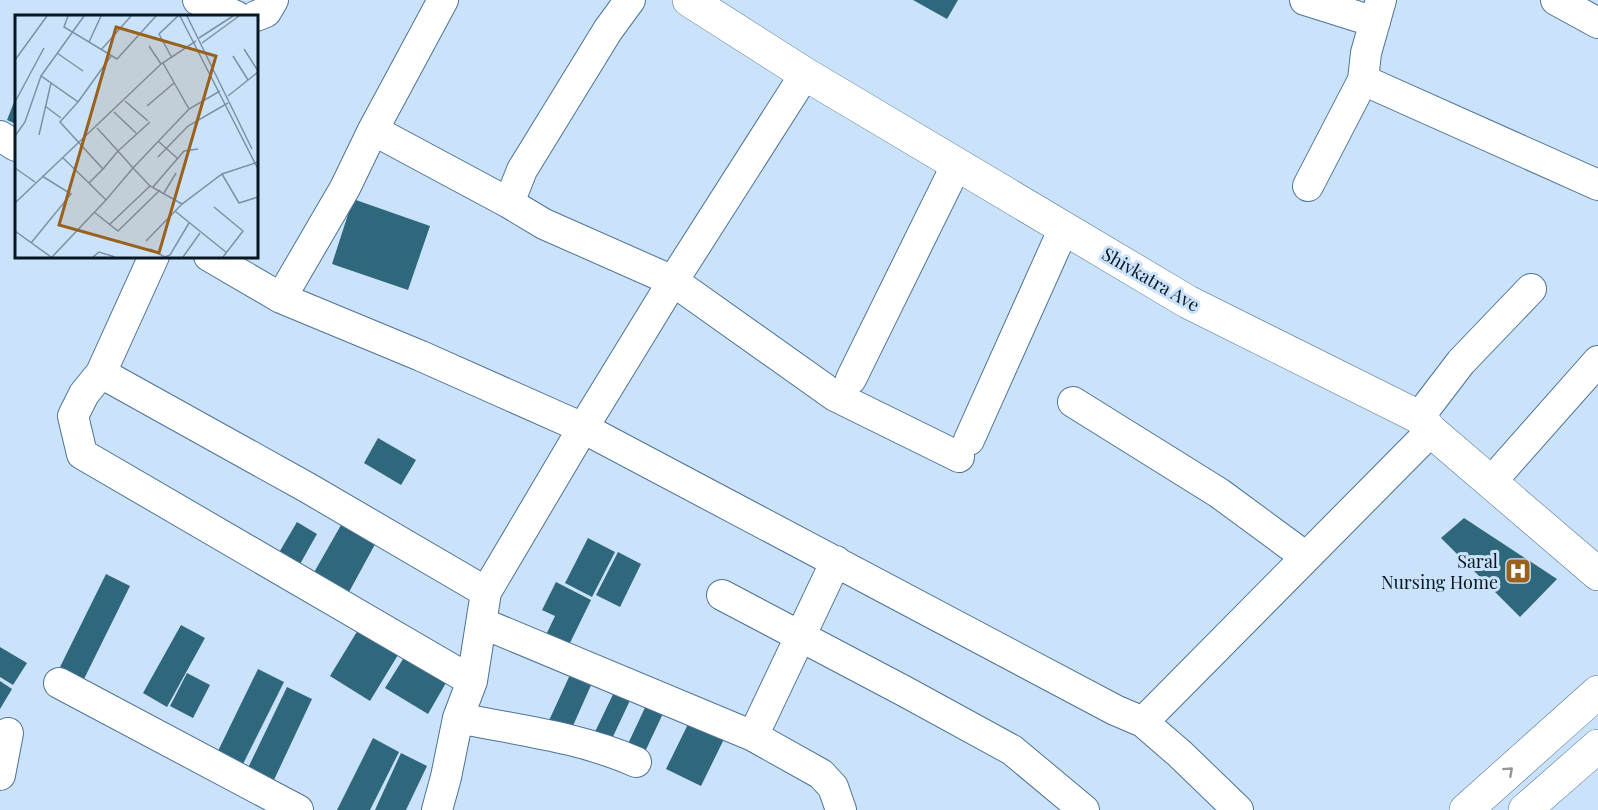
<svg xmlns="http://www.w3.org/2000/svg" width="1598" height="810" font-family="'Playfair Display',serif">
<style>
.building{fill:#2f677d}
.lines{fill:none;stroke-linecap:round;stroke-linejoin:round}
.street-casing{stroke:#4d7394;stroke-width:32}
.secondary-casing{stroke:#4d7394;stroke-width:34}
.street{stroke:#fff;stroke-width:30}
.secondary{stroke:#fff;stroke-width:33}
.oneway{stroke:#8f979c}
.labels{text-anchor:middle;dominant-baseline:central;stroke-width:6;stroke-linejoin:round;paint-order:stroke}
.street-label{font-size:18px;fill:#071724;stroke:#cbe3fa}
.poi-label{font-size:18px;fill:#071724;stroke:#cbe3fa;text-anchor:end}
.inset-road{fill:none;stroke:#7d91a4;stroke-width:1.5}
.view{fill:#99611d;fill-opacity:0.15;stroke:#99611d;stroke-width:3}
.inset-edge{fill:none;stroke:#071724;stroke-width:3}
</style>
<rect width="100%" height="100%" fill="#cbe3fa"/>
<path class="building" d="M913,0H958L947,19Z
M16,97V124L7,120Z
M353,199L430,226L408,290L332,264Z
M378,438L416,460L401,485L364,463Z
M345,518L379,537L343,603L308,583Z
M1464,518L1557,579L1520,617L1441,538Z
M297,522L317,534L295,573L274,561Z
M588,538L615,552L592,597L565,583Z
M618,552L641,564L620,607L596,595Z
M106,574L130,586L84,679L60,667Z
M556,582L591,600L567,649L545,637L555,616L542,610Z
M181,625L205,638L167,707L143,693Z
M361,625L401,650L370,701L330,676Z
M0,647L27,663L13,685L0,677Z
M408,651L450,676L428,714L385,688Z
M575,664L596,674L568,737L546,727Z
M258,669L284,682L242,766L217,753Z
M187,673L210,685L193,718L170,706Z
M0,681L12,689L0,709Z
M618,684L634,692L609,745L593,736Z
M287,687L312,699L273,782L247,770Z
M650,697L667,705L643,756L626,748Z
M692,716L727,733L701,786L666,769Z
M373,738L399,752L370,810H337Z
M401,753L427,766L406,810H375Z"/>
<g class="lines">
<g class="street-casing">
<path id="street" d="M198,0L236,16
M630,0L608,30L522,170L509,203L544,224L673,281L805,74
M1305,0L1375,22
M1381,0L1366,53L1363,80L1598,185
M1556,0L1598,23
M256,16L266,12L273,0
M373,130L443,0
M0,136L16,146
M1308,186L1363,80
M509,203L373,130L345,188L281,298L421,356L583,428L673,281L835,396L959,457
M154,256L101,373L84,394L73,416L82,454L472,681
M209,256L281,298
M101,373L308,488L486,592
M851,379L957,164
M1073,402L1219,493L1306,557
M1419,417L1461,362L1531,289
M969,440L1064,228
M1491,482L1598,361
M722,595L904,691L1012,750L1084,810
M482,623L753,736L821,774L833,787L841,810
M59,683L298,810
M458,718C517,730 580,737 636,762
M1143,722L1431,431
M753,736L836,561
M0,775L8,733
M437,810L446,777L458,718L472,681L486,592L583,428L1115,710L1143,722L1179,753L1238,810"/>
</g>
<g class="secondary-casing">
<path id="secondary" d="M689,0L805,74L1188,302L1419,417L1431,431L1598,574
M1466,810L1598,692
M1525,810L1598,746"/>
</g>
<use href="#street" class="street"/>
<use href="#secondary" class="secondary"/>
</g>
<defs><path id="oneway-chevron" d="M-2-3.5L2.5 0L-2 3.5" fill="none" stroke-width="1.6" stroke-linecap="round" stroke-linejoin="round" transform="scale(1.5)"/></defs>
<use class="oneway" href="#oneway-chevron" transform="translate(1509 771) rotate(-42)"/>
<defs>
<g id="hospital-square" transform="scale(1.35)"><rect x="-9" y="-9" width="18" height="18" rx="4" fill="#99611d" stroke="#cbe3fa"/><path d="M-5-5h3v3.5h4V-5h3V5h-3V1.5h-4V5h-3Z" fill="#fff"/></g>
</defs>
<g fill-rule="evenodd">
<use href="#hospital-square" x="1518" y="571"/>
</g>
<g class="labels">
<g class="street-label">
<text transform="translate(1151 279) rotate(30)">Shivkatra Ave</text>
</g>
<g class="poi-label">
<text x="1498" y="561">Saral<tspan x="1498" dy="21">Nursing Home</tspan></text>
</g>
</g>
<g transform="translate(15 15)">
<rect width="243" height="243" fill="#cbe3fa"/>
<path class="inset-road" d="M53,1L49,12L102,44L141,1M165,1L243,154M172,1L237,134M184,23L218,1M74,27L86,1M187,28L224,1M134,31L146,49M229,34L243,56M86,35L116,1M42,38L68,56M218,41L233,65M157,43L144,19L163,1M0,45L32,1M148,48L174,94M26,61L69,1M205,76L174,94L118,153L135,171L167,189L207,159L243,147M213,81L243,57M110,86L133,106M0,87L29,33M63,87L96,41M30,91L46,103M132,91L159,68M99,97L121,118M24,120L36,68M0,121L10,107L26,61L63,87L45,107L88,154L103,136L82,113M143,126L162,143M143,142L173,111L213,88M48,143L74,168M0,153L20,167M88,154L74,168L91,185L118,153L103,136L135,107M207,159L224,188L243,182M138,172L169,136L183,134M149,178L161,158M0,188L146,49L181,26M199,192L228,216L208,242M160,196L212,238M79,197L103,216L145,175M94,210L135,171M0,216L36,242M131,226L167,189M16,228L56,179L27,161M135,234L150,242L155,240L174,208M37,242L91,185M78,242L84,237L100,242M168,242L185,218"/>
<path class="view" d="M101,12L201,41L144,238L44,210Z"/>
<rect width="243" height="243" class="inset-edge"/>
</g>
</svg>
